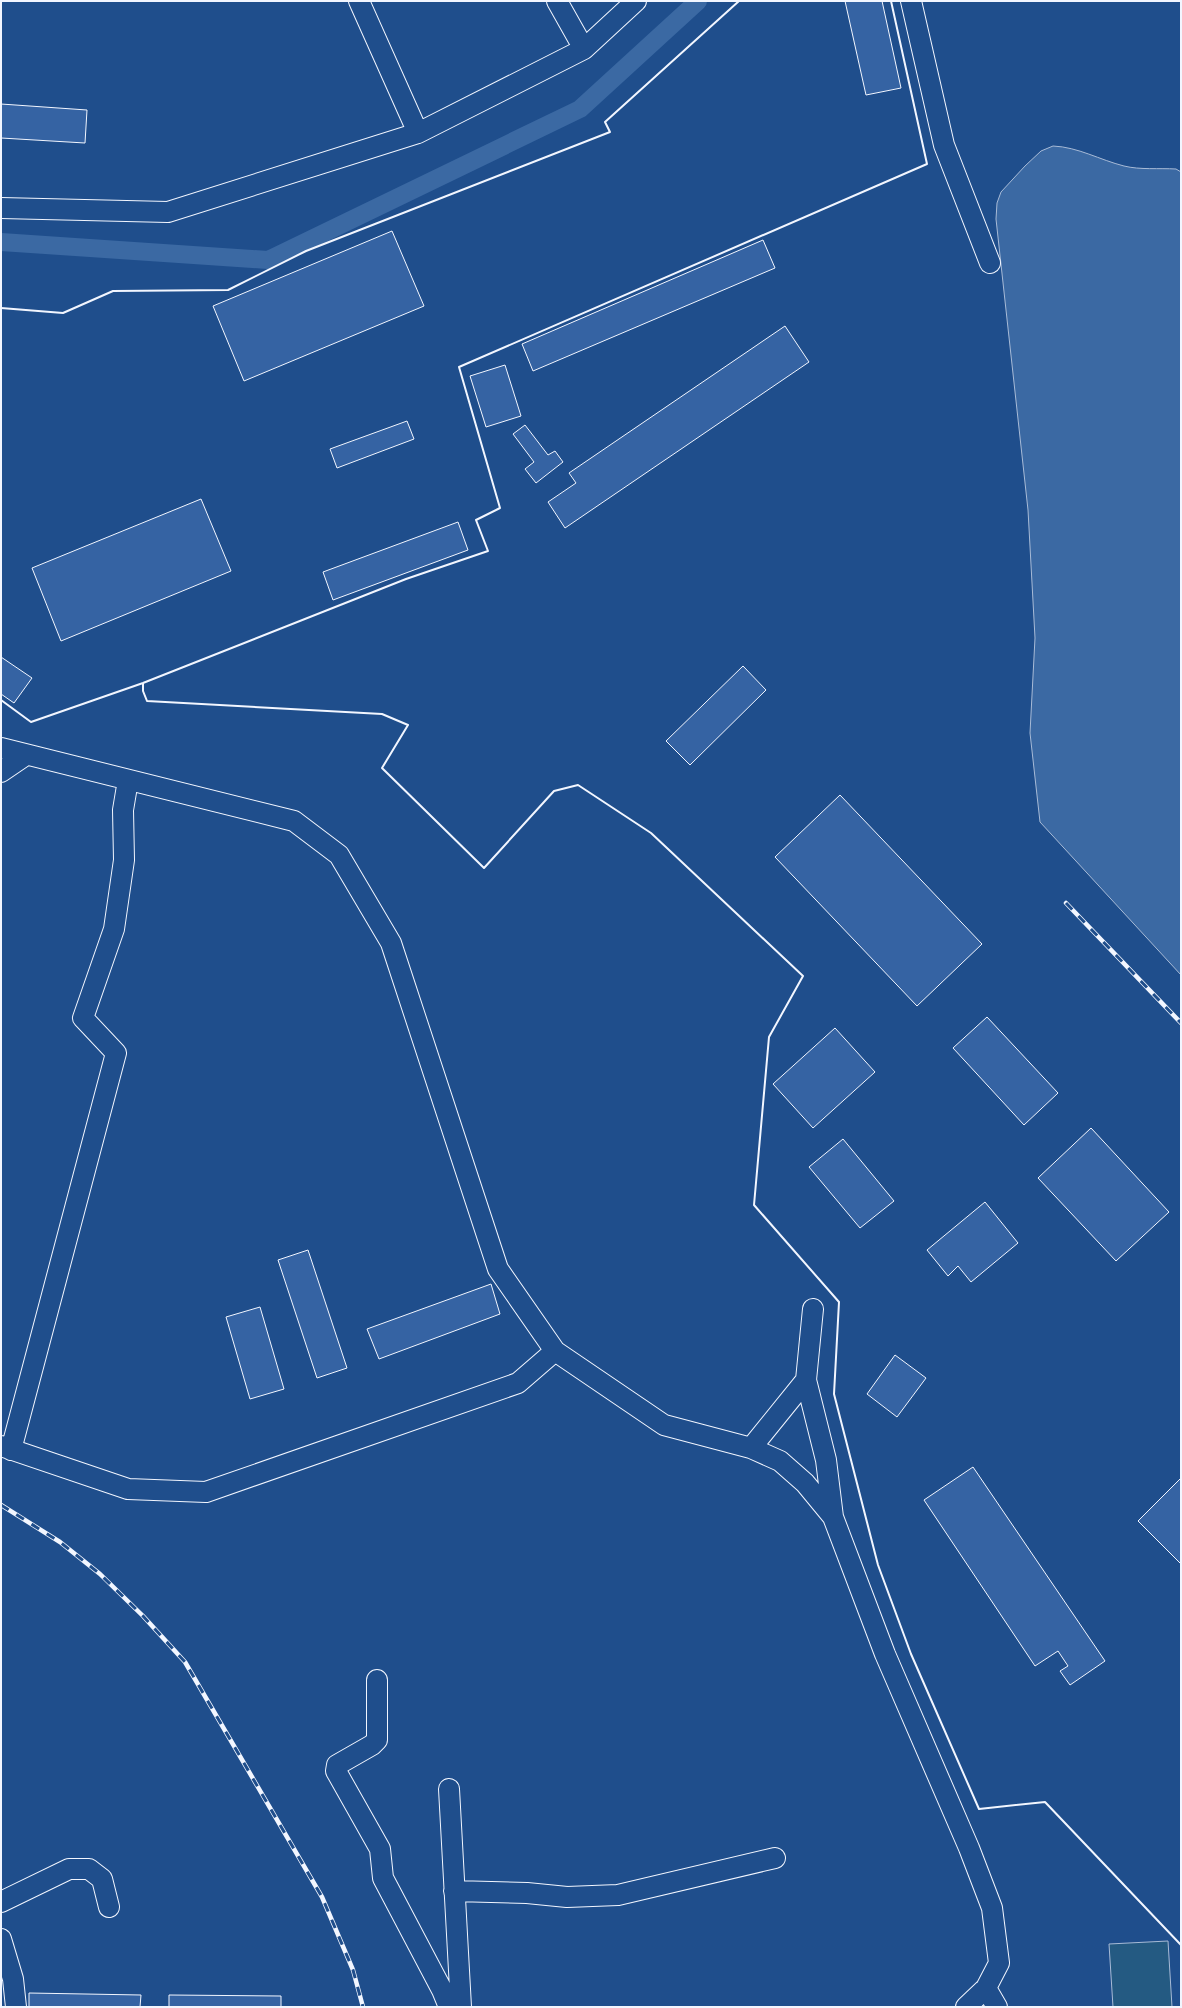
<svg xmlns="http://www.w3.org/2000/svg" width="1182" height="2008" font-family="'Source Sans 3',sans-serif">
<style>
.green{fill:#245a82;stroke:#a8bbd7}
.water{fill:#3b69a3;stroke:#a8bbd7}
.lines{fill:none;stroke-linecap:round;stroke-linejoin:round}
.canal{stroke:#3b69a3;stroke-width:18}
.building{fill:#3563a3;stroke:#f2f6ff}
.minor-casing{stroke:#f2f6ff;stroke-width:22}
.minor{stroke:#1f4e8c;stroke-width:20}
.rail-casing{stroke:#f2f6ff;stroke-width:4.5}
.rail{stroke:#1f4e8c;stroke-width:3;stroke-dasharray:9;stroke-linecap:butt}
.wall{stroke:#f2f6ff;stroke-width:2}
</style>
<rect width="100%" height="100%" fill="#1f4e8c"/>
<path class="green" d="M1168,1941L1172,2007H1113L1109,1944Z"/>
<path class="water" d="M1053,146C1078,147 1100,160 1124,166C1140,170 1159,168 1176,169L1181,172V975L1040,822L1030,733L1035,638L1028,510L996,219L997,203L1001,192L1025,166L1041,151Z"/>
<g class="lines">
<path class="canal" d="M1,242L268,260L580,109L698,1"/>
</g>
<path class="building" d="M845,1H882L901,88L866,95Z
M1,104L87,110L85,143L1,138Z
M392,231L424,306L244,381L213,306Z
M763,240L775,268L533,371L522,344Z
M785,326L809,362L565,528L548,502L576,483L569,473Z
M505,365L521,416L486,427L470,376Z
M407,421L414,439L337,468L330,449Z
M525,425L548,455L555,451L563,462L536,483L525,469L534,462L513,434Z
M201,499L231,571L61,641L32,568Z
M458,522L468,550L333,600L323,572Z
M1,657L32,678L14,703L1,694Z
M743,666L766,690L690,765L666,741Z
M840,795L982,944L917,1006L775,857Z
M987,1017L1058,1093L1024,1125L953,1048Z
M835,1028L875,1072L813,1128L773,1084Z
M1091,1128L1169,1212L1116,1261L1038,1178Z
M843,1139L894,1201L860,1228L809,1167Z
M985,1202L1018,1243L971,1282L958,1266L948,1276L927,1250Z
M308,1250L347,1368L317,1378L278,1260Z
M491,1284L500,1314L379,1359L367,1329Z
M260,1307L284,1389L250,1399L226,1317Z
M895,1355L926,1378L897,1417L867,1394Z
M973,1467L1105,1661L1070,1685L1060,1671L1068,1666L1058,1651L1035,1666L924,1500Z
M1181,1478V1564L1138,1521Z
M29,1993L141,1995L140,2007H29Z
M169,1995L281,1996V2007H169Z"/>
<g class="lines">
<g class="minor-casing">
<path id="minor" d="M359,1L418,133
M557,1L584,49
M911,1L944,145L990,263
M1,208L168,212L418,133L584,49L636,1
M1,748L294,821L339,855L391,943L498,1269L555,1351L664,1425L751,1448L780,1461L805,1483L833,1517L885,1654L969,1848L992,1908L999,1963L986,1988L966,2007
M1,772L26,755
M813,1309L806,1380L826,1460L833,1517
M1,1446L128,1489L206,1492L518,1383L555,1351
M751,1448L806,1380
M11,1450L116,1053L83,1018L114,929L124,860L123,810L128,780
M377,1680V1740L372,1745L337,1765L336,1771L380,1849L383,1878L442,1990L449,2007
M449,1789L461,2007
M454,1891L527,1893L567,1897L618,1895L775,1858
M1,1902L69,1869H89L102,1879L109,1907
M1,1939L13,1979L16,2007
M986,1988L997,2007"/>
</g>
<use href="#minor" class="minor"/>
<g class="rail-casing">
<path id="rail" d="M1066,903L1181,1023
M1,1505L60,1542L100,1574L143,1616L185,1662L322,1897L353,1970L363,2007"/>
</g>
<use href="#rail" class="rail"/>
<path class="wall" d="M1,308L63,313L113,291L228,290L306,251L610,132L605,122L739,1
M143,683V691L147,701L382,714L408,725L382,768L484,868L554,791L578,785L651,833L803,976L769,1037L754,1205L839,1302L834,1394L878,1565L911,1654L979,1809L1045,1802L1181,1945
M1,700L31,722L143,683L406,579L488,551L476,520L500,508L459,367L927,164L891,1"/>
</g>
<rect width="1182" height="2008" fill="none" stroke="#f2f6ff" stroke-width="4"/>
</svg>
